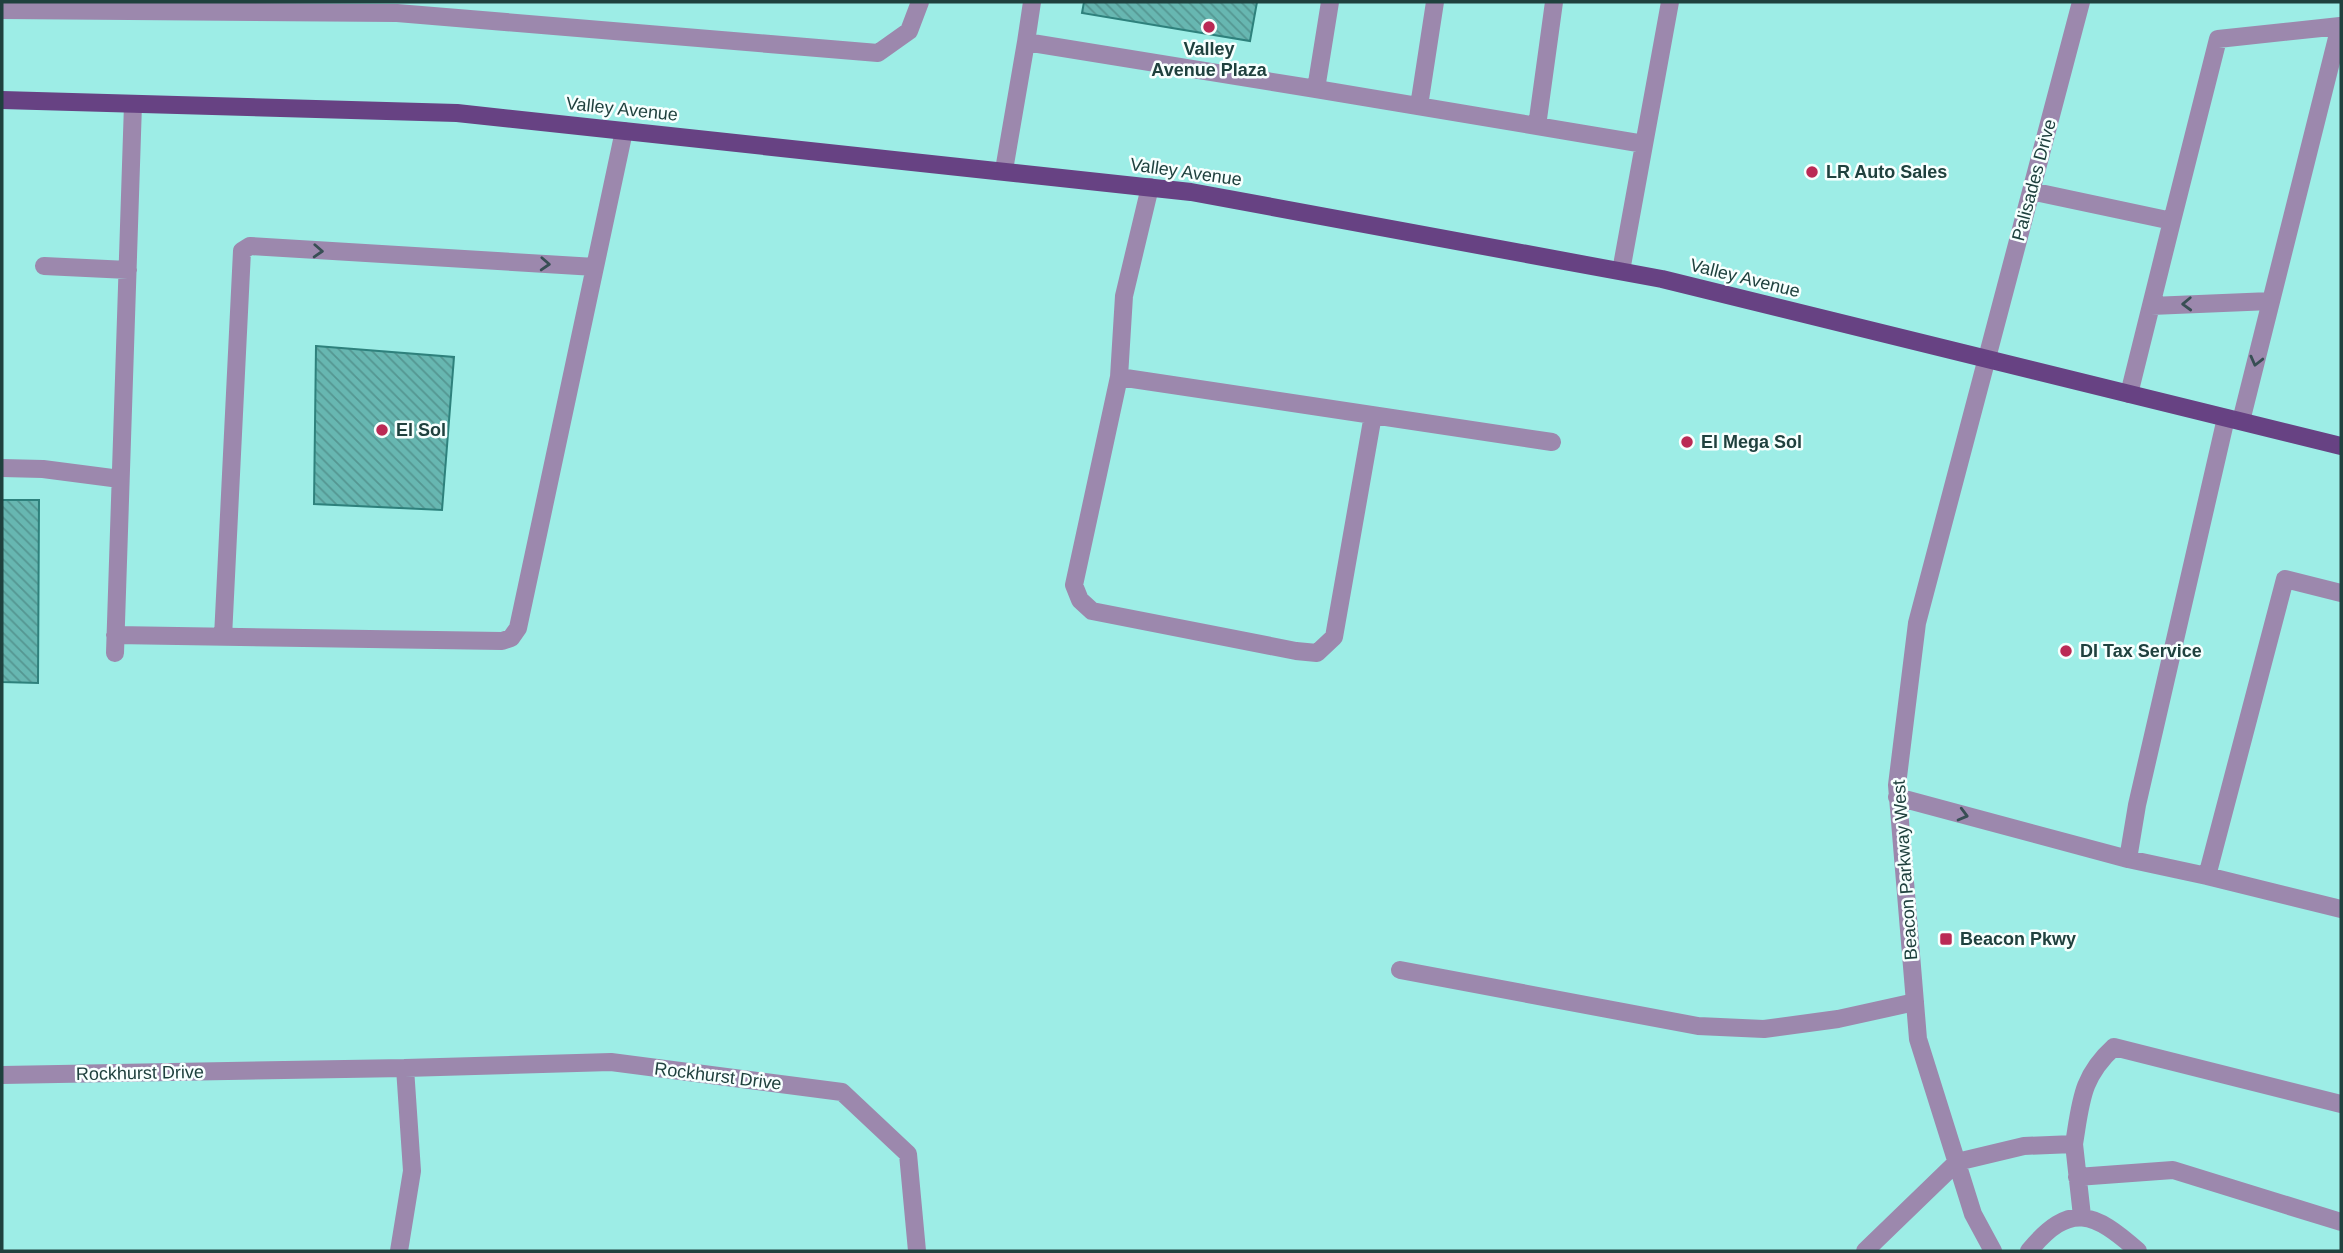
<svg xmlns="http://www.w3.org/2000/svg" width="2343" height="1253" font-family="Helvetica,sans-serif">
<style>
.building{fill:url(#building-back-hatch);stroke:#2e817c;stroke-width:2}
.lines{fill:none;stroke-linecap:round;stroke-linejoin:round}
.minor{stroke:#9c88ad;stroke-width:18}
.major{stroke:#674283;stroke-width:18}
.oneway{stroke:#384f54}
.poi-dot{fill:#ba2a55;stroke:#f7fffe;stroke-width:2.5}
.labels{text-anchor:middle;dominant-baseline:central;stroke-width:5;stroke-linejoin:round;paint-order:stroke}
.poi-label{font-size:18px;font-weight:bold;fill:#1f413e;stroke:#f7fffe;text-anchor:start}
.street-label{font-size:18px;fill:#1f413e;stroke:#f7fffe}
</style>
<defs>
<pattern id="building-back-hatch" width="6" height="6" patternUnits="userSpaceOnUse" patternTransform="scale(1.75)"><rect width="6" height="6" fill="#67b7b1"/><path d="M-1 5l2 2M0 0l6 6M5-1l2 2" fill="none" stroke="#549691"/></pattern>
</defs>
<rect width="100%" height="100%" fill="#9dede6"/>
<path class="building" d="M1084,2H1257L1250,41L1082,13Z
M316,346L454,357L442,510L314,504Z
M2,500H39L38,683L2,682Z"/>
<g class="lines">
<path class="minor" d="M1330,2L1316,89L1644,144
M2,10L397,13L878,53L909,31L920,2
M1026,42L1032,2
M1419,106L1435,2
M1537,126L1554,2
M1004,170L1026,42L1316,89
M1150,187L1124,296L1119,377L1552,442
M2031,191L2172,221L2129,394
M2172,221L2218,39L2340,26L2241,421
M44,266L128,270
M1621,271L1670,2
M2151,306L2271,301
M1119,377L1074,585L1080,600L1092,611L1296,651L1317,653L1334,637L1373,415
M2,468L43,469L120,479
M2341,593L2285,579L2207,876L2341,909
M115,635L502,641L511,638L518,628L624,131
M223,637L242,251L250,246L595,267
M115,653L133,104
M1897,797L2128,859L2207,876
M2128,859L2137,805L2226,418
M1400,970L1698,1026L1764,1029L1838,1019L1915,1002
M2,1075L405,1068
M2074,1144C2081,1102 2081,1077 2114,1047L2341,1104
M2077,1177L2173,1170L2341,1222
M399,1251L412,1171L405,1068L611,1062L842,1092L908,1154L917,1251
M1865,1251L1957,1162L2024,1146L2074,1144L2082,1216
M1993,1251L1973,1214L1918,1039L1897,785L1917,623L2081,2
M2029,1251C2070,1201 2094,1212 2138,1251"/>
<path class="major" d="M2,100L457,113L1191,192L1662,279L2341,446"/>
</g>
<defs><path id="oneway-chevron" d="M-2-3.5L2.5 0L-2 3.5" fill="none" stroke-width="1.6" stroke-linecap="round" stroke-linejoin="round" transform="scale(1.75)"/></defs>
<g class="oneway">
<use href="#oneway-chevron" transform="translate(318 251) rotate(3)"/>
<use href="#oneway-chevron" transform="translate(545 264) rotate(3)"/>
<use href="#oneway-chevron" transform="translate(2187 304) rotate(178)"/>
<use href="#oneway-chevron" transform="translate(2256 361) rotate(104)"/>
<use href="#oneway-chevron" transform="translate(1963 815) rotate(15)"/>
</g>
<g class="poi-dot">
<circle cx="1209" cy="27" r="7"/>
<circle cx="1812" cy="172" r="7"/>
<circle cx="382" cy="430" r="7"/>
<circle cx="1687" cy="442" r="7"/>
<circle cx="2066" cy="651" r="7"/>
<rect x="1939" y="932" width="14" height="14" rx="3.5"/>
</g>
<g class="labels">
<g class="poi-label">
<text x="1209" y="49" text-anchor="middle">Valley<tspan x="1209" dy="21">Avenue Plaza</tspan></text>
<text x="1826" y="172">LR Auto Sales</text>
<text x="396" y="430">El Sol</text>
<text x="1701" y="442">El Mega Sol</text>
<text x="2080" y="651">DI Tax Service</text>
<text x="1960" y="939">Beacon Pkwy</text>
</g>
<g class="street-label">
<text transform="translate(622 109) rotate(6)">Valley Avenue</text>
<text transform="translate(1186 172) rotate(8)">Valley Avenue</text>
<text transform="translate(2034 180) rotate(-75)">Palisades Drive</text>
<text transform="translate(1745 278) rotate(14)">Valley Avenue</text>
<text transform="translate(1905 870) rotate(-94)">Beacon Parkway West</text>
<text transform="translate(140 1073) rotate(-1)">Rockhurst Drive</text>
<text transform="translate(718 1076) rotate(7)">Rockhurst Drive</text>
</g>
</g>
<rect width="2343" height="1253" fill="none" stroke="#1f413e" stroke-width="7"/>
</svg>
